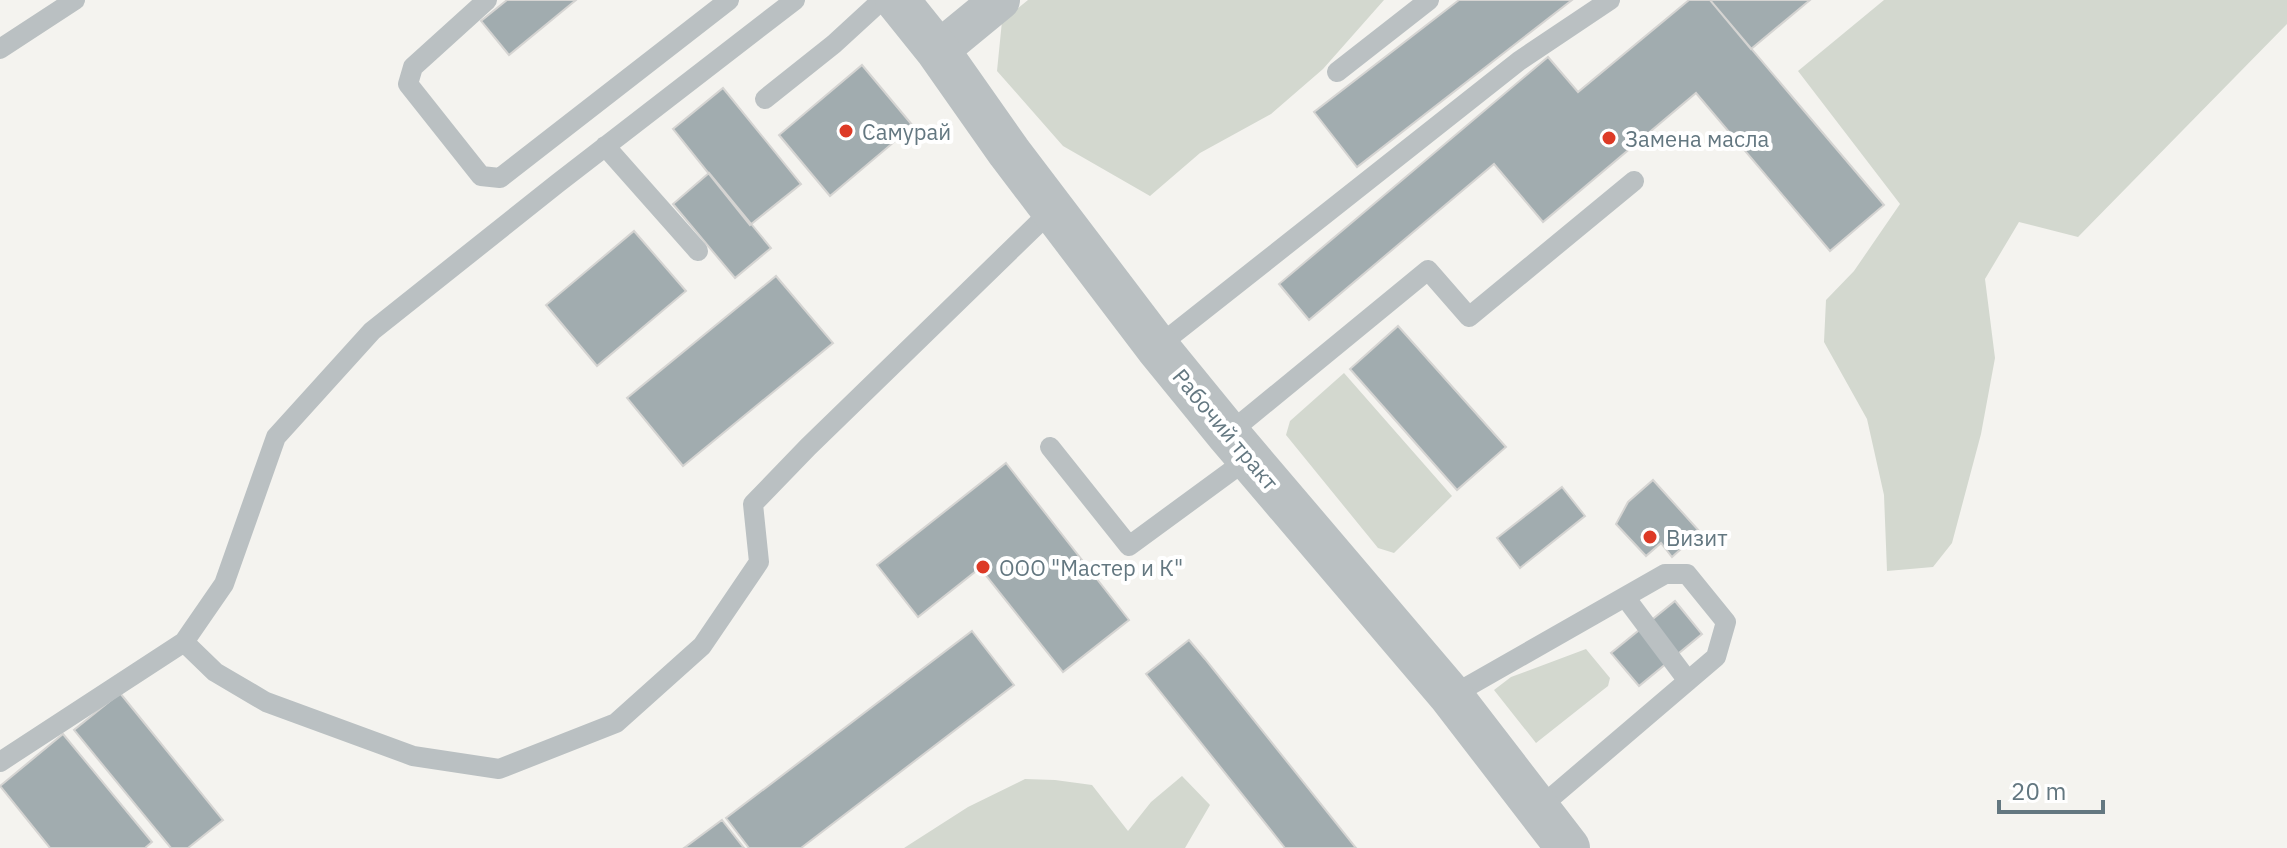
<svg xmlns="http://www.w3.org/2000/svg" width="2287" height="848" font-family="'IBM Plex Sans',sans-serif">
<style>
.green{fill:#d3d8cf}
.building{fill:#a1acaf;stroke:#d5d4d2;stroke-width:2}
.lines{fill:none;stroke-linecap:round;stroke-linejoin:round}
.service{stroke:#bac0c2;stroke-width:20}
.minor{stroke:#bac0c2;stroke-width:40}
.tertiary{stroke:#bac0c2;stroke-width:44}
.poi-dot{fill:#dd3a26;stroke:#fff;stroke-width:3}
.labels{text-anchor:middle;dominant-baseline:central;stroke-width:8;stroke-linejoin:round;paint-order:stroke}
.poi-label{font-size:22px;fill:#637780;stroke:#fff;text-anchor:start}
.street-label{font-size:22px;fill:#637780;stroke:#fff}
</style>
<rect width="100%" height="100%" fill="#f4f3ef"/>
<path class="green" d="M1028,0H1384L1323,69L1271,114L1200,153L1150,196L1063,146L997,71L1002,21Z
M1884,0H2287V24L2078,237L2019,222L1985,279L1995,358L1981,434L1952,543L1933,567L1887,571L1884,495L1867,419L1824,342L1826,300L1854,271L1900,204L1798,71Z
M1344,373L1452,496L1394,553L1378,548L1286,435L1290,421Z
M1586,649L1610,678L1608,686L1536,743L1494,690L1511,677Z
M1182,776L1210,805L1185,848H904L968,807L1025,779L1055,780L1092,785L1128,831L1151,802Z"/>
<path class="building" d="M507,0H576L509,55L481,21Z
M1459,0H1572L1357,167L1314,112Z
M1689,0H1710L1884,205L1830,251L1696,93L1543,222L1494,164L1309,320L1279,284L1548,57L1578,92Z
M1710,0H1810L1751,49Z
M862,65L913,126L830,196L779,135Z
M723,88L801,184L750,225L673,129Z
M709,173L771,248L735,278L673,204Z
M634,231L686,291L597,366L546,305Z
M776,276L833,343L683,466L627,398Z
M1398,326L1506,447L1457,490L1350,369Z
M1006,463L1129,620L1063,672L980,568L918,617L877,565Z
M1653,480L1700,532L1672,557L1661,543L1646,556L1616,524L1628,502Z
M1562,487L1585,516L1520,568L1497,538Z
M1675,601L1702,634L1639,686L1611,653Z
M972,631L1014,685L801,848H749L726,818Z
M1189,640L1205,659L1356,848H1285L1146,674Z
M120,693L223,820L188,848H171L74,730Z
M63,734L152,842L145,848H50L0,786Z
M722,820L744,848H684Z"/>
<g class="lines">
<path class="service" d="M487,0L413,67L408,84L481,176L500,178L729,0
M0,49L75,0
M1337,72L1429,0
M765,99L834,44L882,0
M605,146L698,251
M1157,347L1519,61L1610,0
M1228,434L1428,270L1469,317L1634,181
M1050,447L1129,546L1249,458
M1625,597L1688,681
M184,642L224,584L276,437L372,331L558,183L795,0
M1451,696L1665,574H1687L1726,622L1716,657L1539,808
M0,762L184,642L215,672L266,702L413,756L499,769L616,723L702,646L759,562L753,504L808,447L1054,208"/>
<path class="minor" d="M938,51L1000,0"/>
<path class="tertiary" d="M897,0L938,51L1009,152L1157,347L1228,434L1451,696L1568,848"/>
</g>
<g class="poi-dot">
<circle cx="846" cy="131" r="8"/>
<circle cx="1609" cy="138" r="8"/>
<circle cx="1650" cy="537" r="8"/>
<circle cx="983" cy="567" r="8"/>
</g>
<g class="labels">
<g class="poi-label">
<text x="862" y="131">Самурай</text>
<text x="1625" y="138">Замена масла</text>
<text x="1666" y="537">Визит</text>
<text x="999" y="567">ООО "Мастер и К"</text>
</g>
<g class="street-label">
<text transform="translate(1226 429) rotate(50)">Рабочий тракт</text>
</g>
</g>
<path d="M1999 800v12h104v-12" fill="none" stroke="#637780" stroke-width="4"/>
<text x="2011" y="800" font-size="24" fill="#637780" stroke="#ffffff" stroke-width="6" paint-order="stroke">20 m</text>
</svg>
